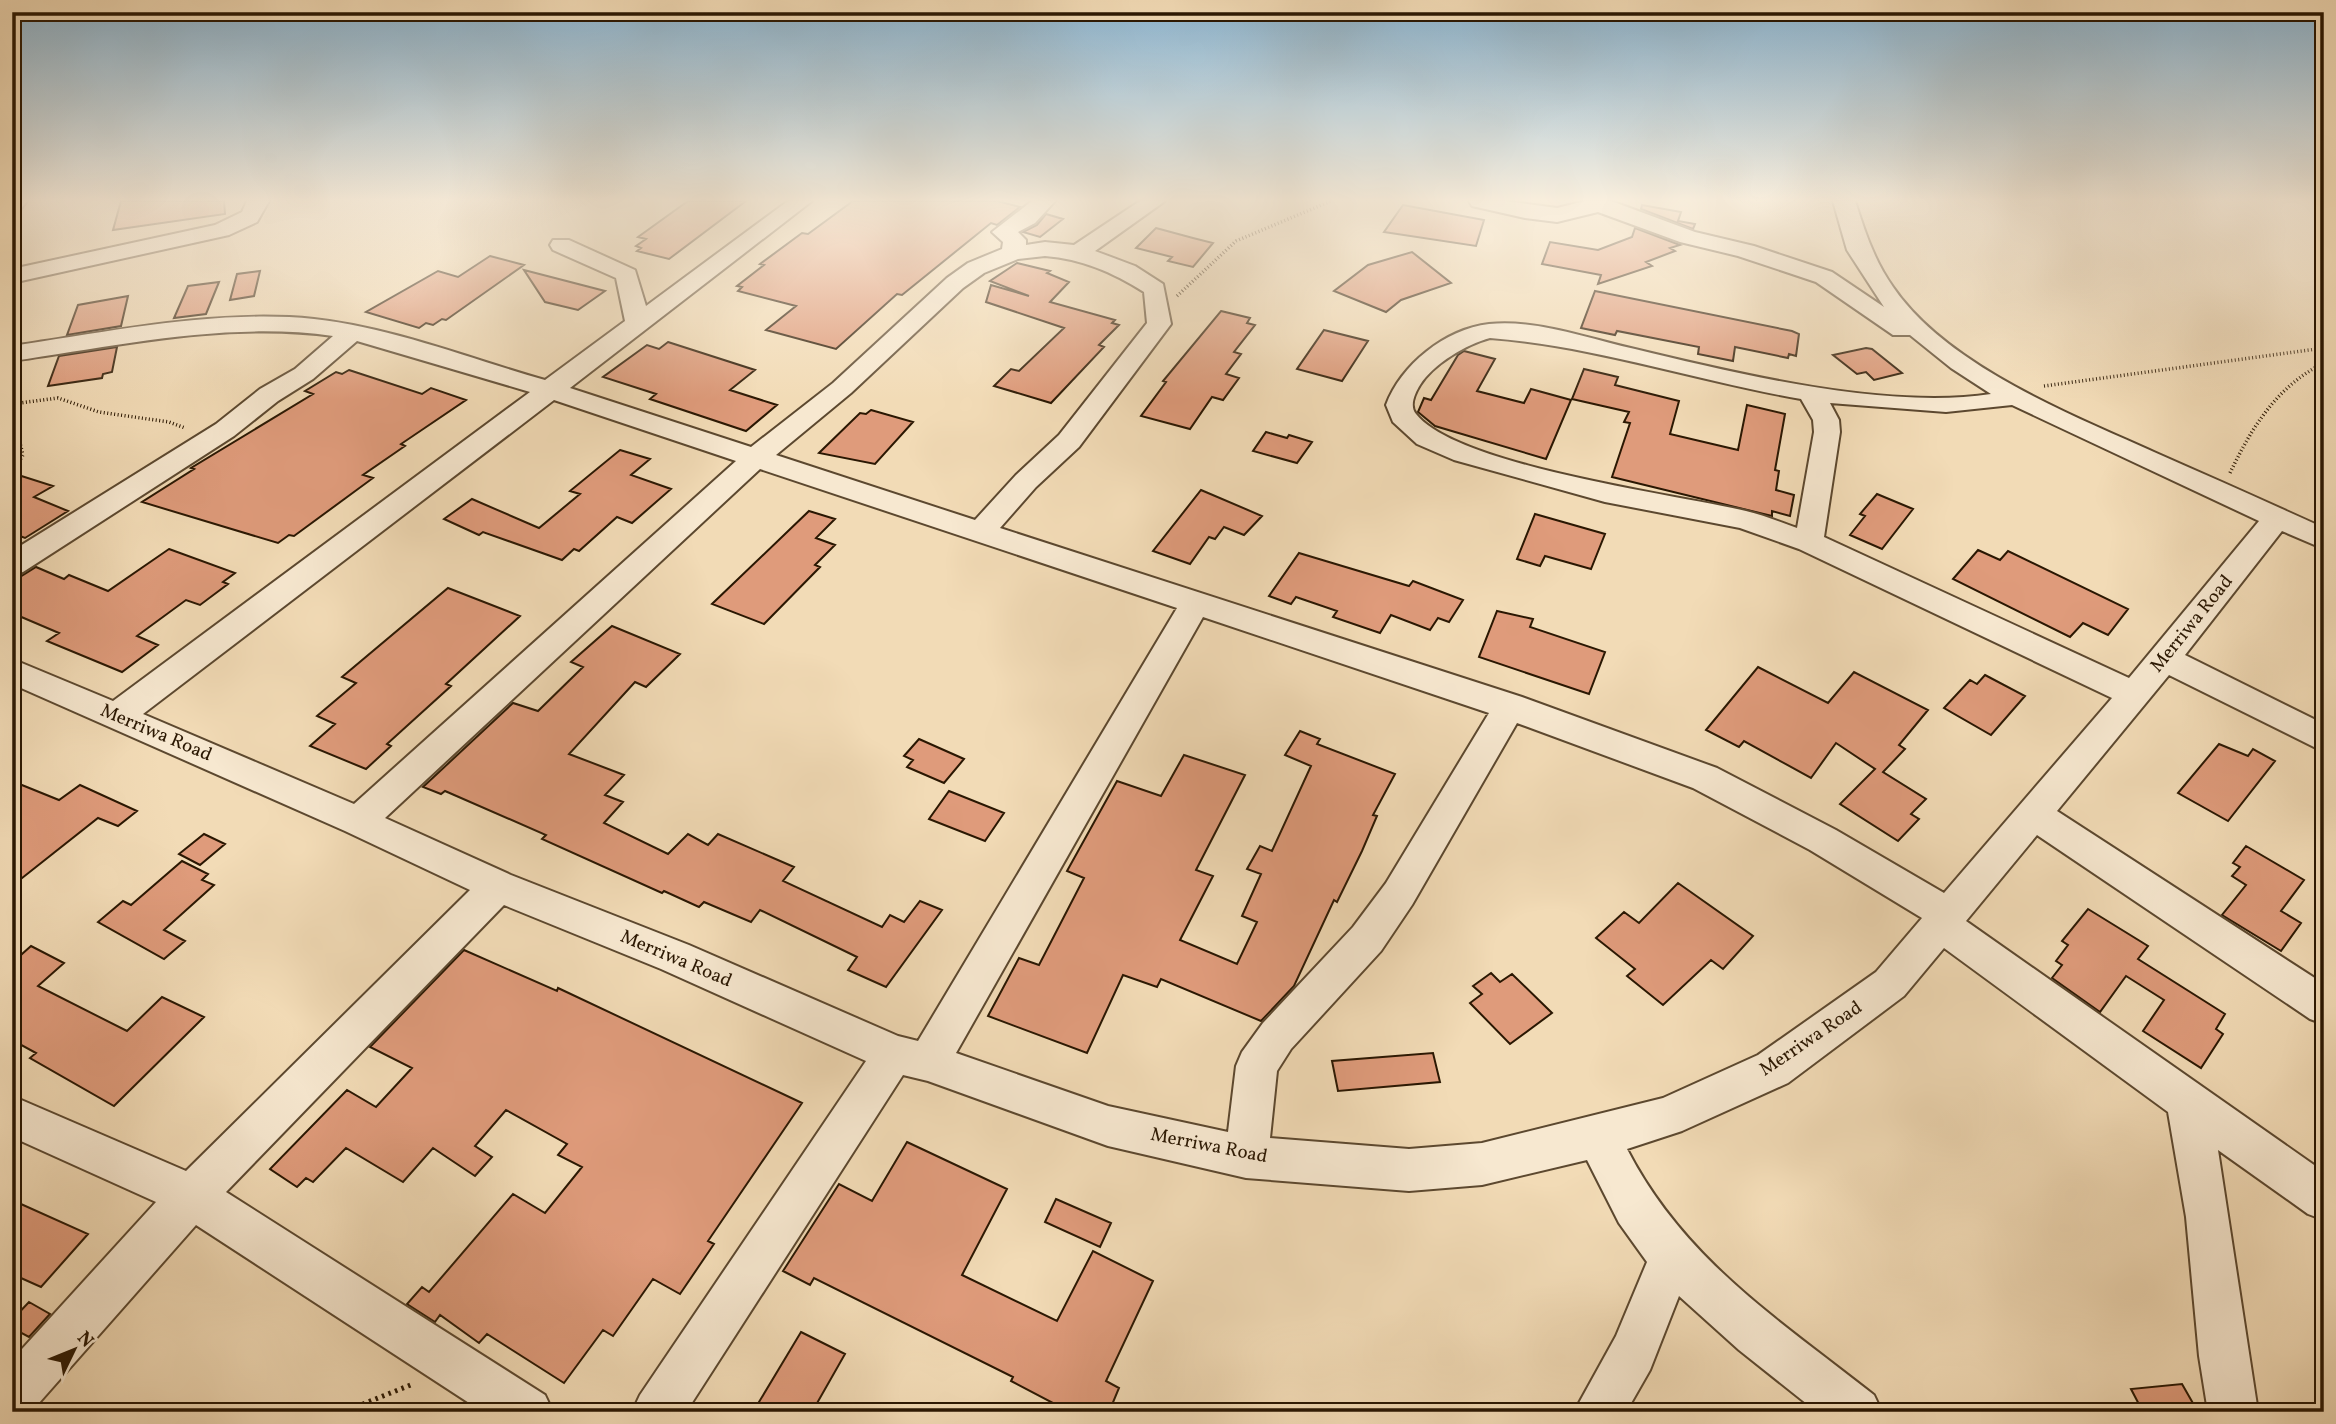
<svg xmlns="http://www.w3.org/2000/svg" width="2336" height="1424" font-family="Vollkorn,serif">
<style>
.building{fill:#df9b7b;stroke:#2a1702;stroke-width:2}
.lines{fill:none;stroke-linecap:round;stroke-linejoin:round}
.minor-casing{stroke:#5c482f;stroke-width:4}
.path-far1{stroke:#2a1702;stroke-width:3.5;stroke-dasharray:1 2.5;stroke-linecap:butt}
.path{stroke:#2a1702;stroke-width:5;stroke-dasharray:2.5 4.5;stroke-linecap:butt}
.minor{fill:#f7e8d0;fill-rule:evenodd}
.labels{text-anchor:middle;dominant-baseline:central;stroke-width:6;stroke-linejoin:round;paint-order:stroke}
.street-label{font-size:19px;fill:#2a1702;stroke:#f7e8d0}
</style>
<rect width="100%" height="100%" fill="#f2dbb6"/>
<filter id="stains"><feTurbulence type="fractalNoise" baseFrequency=".00286" numOctaves="4"/><feColorMatrix values="0 0 0 0 .2 0 0 0 0 .09 0 0 0 0 .02 0 0 0 .5 -.17"/></filter>
<radialGradient id="worn" r=".72"><stop offset=".6" stop-color="#630" stop-opacity="0"/><stop offset="1" stop-color="#630" stop-opacity=".3"/></radialGradient>
<path class="building" d="M121,201H224L225,214L113,230Z
M688,201H746L669,259L637,251L641,248L636,246L646,239L638,237Z
M853,201H997L1020,207L997,225L991,223L902,295L897,294L836,349L766,330L796,306L738,291L742,287L737,286L764,265L760,264L802,233L808,234Z
M1403,205L1484,220L1476,246L1384,232Z
M1642,205L1681,212L1678,221L1695,224L1693,229L1641,209Z
M1046,214L1063,219L1040,237L1023,232L1037,225Z
M1156,228L1193,238L1213,243L1193,267L1168,261L1172,257L1136,248Z
M1635,228L1680,245L1670,248L1675,251L1646,262L1652,266L1598,284L1601,275L1542,264L1550,242L1598,250L1632,237Z
M1412,252L1451,283L1401,300L1386,312L1334,291L1368,265Z
M490,256L524,265L446,320L442,319L433,325L426,323L419,328L366,312L438,271L458,277Z
M1017,263L1050,271L1047,273L1069,282L1050,302L1115,320L1112,323L1119,325L1099,345L1104,347L1051,403L994,386L1011,369L1019,371L1064,328L986,302L991,285L1029,296L990,281Z
M524,270L605,291L578,310L545,302Z
M260,271L254,296L230,300L237,274Z
M219,282L206,314L174,318L188,286Z
M1595,291L1792,331L1799,334L1796,356L1789,354L1788,358L1735,347L1733,361L1698,354L1699,347L1617,331L1615,335L1581,328Z
M128,296L121,326L67,335L78,305Z
M1221,311L1250,318L1247,323L1255,325L1234,352L1241,354L1226,374L1239,378L1223,400L1212,397L1190,429L1141,416L1166,382L1163,381Z
M1324,330L1368,341L1342,381L1297,369Z
M668,342L755,370L730,390L777,405L746,431L650,399L656,394L603,377L647,345L659,349Z
M117,347L112,372L103,374L102,378L48,386L59,356Z
M1866,348L1872,349L1902,373L1874,380L1866,372L1857,374L1833,355Z
M1464,351L1495,359L1477,391L1524,403L1531,389L1571,400L1546,459L1435,426L1418,412L1424,398L1431,400L1458,355Z
M1584,369L1618,377L1615,385L1679,401L1670,434L1738,450L1747,405L1785,414L1775,470L1779,471L1776,490L1794,495L1790,516L1772,511V516L1612,477L1630,423L1624,422L1629,412L1572,399Z
M349,370L422,394L431,388L466,400L401,444L405,446L363,475L373,478L294,536L289,535L278,543L142,502L194,469L191,468L313,394L305,391L336,372L342,374Z
M871,410L913,422L875,464L819,453L860,413L866,414Z
M1266,432L1287,438L1289,435L1312,442L1297,463L1253,451Z
M620,450L650,459L631,475L671,489L632,523L617,517L579,551L574,549L562,560L483,532L479,535L444,519L472,499L539,528L580,494L570,491Z
M12,473L53,486L34,497L68,511L25,538L12,533Z
M1201,490L1262,516L1244,535L1224,527L1215,539L1209,537L1190,564L1153,551Z
M1877,494L1913,509L1882,549L1850,535L1865,516L1860,514Z
M809,511L835,519L816,538L835,545L815,565L820,567L764,624L712,604Z
M1535,514L1605,534L1591,569L1545,556L1540,566L1517,559Z
M169,549L235,573L223,582L228,584L200,605L186,600L137,636L158,645L122,672L47,641L59,633L12,613V582L36,567L64,579L69,575L108,591Z
M1978,550L2000,560L2008,551L2128,609L2108,635L2083,623L2070,637L1953,579Z
M1299,553L1409,586L1413,581L1463,600L1449,622L1438,618L1430,630L1391,615L1380,633L1333,617L1337,611L1296,597L1291,604L1269,596Z
M448,588L520,616L446,684L451,686L387,744L391,746L366,769L310,746L335,724L317,716L356,683L342,677Z
M1497,611L1533,619L1530,627L1605,652L1589,694L1479,657Z
M612,626L680,654L646,687L635,682L569,754L624,775L605,795L623,802L604,823L668,854L688,834L708,845L718,834L794,867L783,881L882,927L890,915L904,922L920,901L942,910L886,987L848,970L857,957L760,910L751,922L704,902L699,907L664,891L662,893L542,839L546,835L445,791L441,794L423,787L513,703L538,711L583,667L571,662Z
M1758,667L1828,703L1854,672L1928,710L1899,745L1905,749L1883,772L1926,799L1911,814L1919,819L1898,841L1840,804L1875,769L1836,743L1811,778L1744,741L1739,747L1706,730Z
M1985,675L2025,696L1991,735L1944,708L1970,680L1977,684Z
M1300,731L1320,739L1317,744L1395,774L1373,815L1377,816L1362,851L1337,902L1334,900L1294,986L1261,1021L1161,979L1157,987L1123,975L1087,1053L988,1016L1019,958L1039,965L1084,878L1067,871L1117,781L1161,796L1184,755L1245,775L1196,870L1213,876L1180,940L1237,964L1257,922L1242,916L1261,874L1247,869L1260,846L1272,851L1311,766L1285,755Z
M919,739L964,759L944,783L907,767L913,760L904,756Z
M2219,744L2248,756L2253,749L2275,761L2228,821L2178,793Z
M12,781L59,800L80,785L137,811L118,826L98,818L12,886Z
M949,791L1004,813L985,841L929,819Z
M204,834L225,844L200,865L179,854Z
M2246,846L2304,880L2281,911L2301,923L2281,951L2222,915L2246,885L2232,876L2240,867L2233,863Z
M182,861L208,874L202,880L214,885L164,930L185,941L164,959L98,922L123,901L131,905Z
M1678,883L1753,936L1723,969L1711,960L1663,1005L1627,976L1635,969L1596,938L1624,912L1639,923Z
M2088,909L2148,946L2138,959L2225,1014L2216,1029L2223,1034L2201,1068L2143,1031L2164,1000L2126,976L2100,1012L2052,978L2062,965L2056,961L2068,945L2062,941Z
M31,946L64,963L38,986L127,1031L162,997L204,1017L114,1106L30,1058L36,1053L12,1040V963Z
M464,950L557,991L558,988L802,1103L708,1241L714,1244L680,1294L653,1279L613,1336L603,1330L564,1383L487,1334L479,1343L440,1315L435,1322L407,1304L422,1287L429,1292L513,1194L545,1213L582,1167L558,1155L567,1144L506,1110L475,1146L492,1157L475,1176L433,1148L403,1182L346,1148L313,1182L306,1178L297,1187L270,1169L347,1090L376,1107L412,1068L370,1047Z
M1491,973L1500,982L1512,974L1552,1013L1510,1044L1470,1003L1482,994L1473,986Z
M1433,1053L1440,1082L1338,1091L1332,1061Z
M907,1142L1007,1189L962,1275L1057,1321L1093,1251L1153,1281L1106,1381L1119,1388L1109,1412H1070L1011,1381L1013,1377L814,1278L810,1285L783,1271L839,1184L872,1201Z
M1056,1199L1111,1223L1100,1247L1045,1222Z
M12,1200L88,1234L41,1287L12,1274Z
M29,1302L50,1314L29,1337L12,1328V1320Z
M801,1332L845,1354L812,1412H753Z
M2182,1384L2198,1412H2143L2131,1389Z"/>
<g class="lines">
<g class="minor-casing">
<path id="minor" d="M12,201H27L20,210L12,211Z
M247,201H269L257,222L229,235L12,283V269L215,225L242,212Z
M788,201H812L570,388L751,447L833,383L947,278L968,263L1002,249L1003,242L992,232L1032,201H1055L1035,223L1018,232L1026,240V245L1045,242L1074,245L1140,201H1165L1095,251L1135,266L1163,284L1171,324L1079,447L1036,487L1000,528L1522,697L1717,768L1836,830L1944,893L2112,698L1799,549L1740,528L1605,502L1454,460L1417,444L1393,422L1386,405C1401,365 1445,329 1489,324C1537,319 1589,339 1635,349C1738,374 1887,410 1991,394L1951,368L1910,335H1893L1816,282L1738,256L1680,242L1598,212L1557,222L1525,218L1472,206L1469,201H1506L1557,208L1585,201H1611L1695,232L1754,246L1832,272L1884,307L1847,250L1833,201H1855C1865,232 1874,260 1893,287C1947,366 2070,414 2154,452C2211,477 2267,502 2324,528V549L2282,531L2185,655L2324,724V752L2169,675L2057,811L2324,984V1024L2310,1019L2037,835L1966,921L2324,1172V1220L2308,1214L2218,1150L2258,1412H2208L2199,1356L2186,1217L2168,1112L1944,948L1904,996L1788,1083L1682,1131L1627,1149C1684,1260 1779,1320 1874,1395L1882,1412H1817L1739,1350L1679,1296L1650,1370L1626,1412H1574L1616,1336L1647,1262L1619,1223L1587,1160L1482,1185L1409,1191L1246,1178L1108,1146L928,1081L903,1075L686,1412H632L640,1395L866,1061L661,969L504,905L226,1192L545,1395L553,1412H483L196,1225L31,1412H12V1360L156,1202L12,1137V1096L186,1171L470,890L345,831L12,684V659L113,701L530,392L357,341L313,379L278,401L234,436L23,572L12,575V551L216,424L260,389L295,369L333,336C228,321 116,346 12,361V346C108,332 217,309 314,319C390,327 471,359 545,380L625,321L616,278L553,250L550,245L553,240H569L635,270L646,306ZM1045,256C1082,259 1112,272 1144,292L1147,323L1059,435L1016,475L975,520L776,455L851,393L963,288L984,273L1018,259ZM1490,338C1595,346 1697,381 1801,399L1813,420L1814,432L1797,528C1780,522 1763,515 1746,511C1677,495 1457,466 1416,414C1409,406 1415,393 1420,385C1433,364 1467,344 1490,338ZM554,400L736,461L354,804L143,714ZM1830,403L1946,412L2012,405L2259,521L2129,678L1824,537L1840,432L1839,420ZM760,469L1177,608L918,1041L898,1036L689,945L511,875L385,818ZM1203,617L1489,713L1386,883L1353,927L1263,1023L1242,1052L1236,1066L1228,1132L1108,1106L956,1053ZM1517,723L1693,788L1810,850L1922,918L1876,972L1758,1055L1663,1098L1482,1143L1409,1149L1270,1138L1277,1071L1291,1049L1381,951L1412,905Z"/>
</g>
<path class="path-far1" d="M1177,296L1236,241L1331,201
M2044,386L2324,348
M12,404L58,398L99,412L169,422L185,428
M12,434L20,443L23,455L12,473
M2230,473C2252,427 2277,386 2324,363"/>
<path class="path" d="M343,1412L413,1384"/>
<use href="#minor" class="minor"/>
</g>
<linearGradient id="sky" x2="0" y2="1"><stop stop-color="#8ab6d4"/><stop offset="0.5" stop-color="#f9efde"/><stop offset="1" stop-color="#f9efde" stop-opacity="0"/></linearGradient>
<rect width="2336" height="400" fill="url(#sky)"/>
<g class="labels">
<g class="street-label">
<text transform="translate(2192 624) rotate(-51)">Merriwa Road</text>
<text transform="translate(156 733) rotate(23)">Merriwa Road</text>
<text transform="translate(676 959) rotate(23)">Merriwa Road</text>
<text transform="translate(1811 1039) rotate(-34)">Merriwa Road</text>
<text transform="translate(1209 1146) rotate(11)">Merriwa Road</text>
</g>
</g>
<rect width="2336" height="1424" fill="none" stroke="#f2dbb6" stroke-width="42"/>
<rect x="14" y="14" width="2308" height="1396" fill="none" stroke="#2a1702" stroke-width="3.5"/>
<rect x="21" y="21" width="2294" height="1382" fill="none" stroke="#2a1702" stroke-width="2"/>
<g transform="translate(74 1350) rotate(47)" stroke="#f7e8d0" stroke-width="5" paint-order="stroke">
<path d="M0-5L12 26L0 18L-12 26Z" fill="#2a1702"/>
<text y="-10" font-size="19" font-weight="bold" text-anchor="middle" fill="#2a1702">N</text>
</g>
<rect width="100%" height="100%" filter="url(#stains)"/>
<rect width="100%" height="100%" fill="url(#worn)"/>
</svg>
